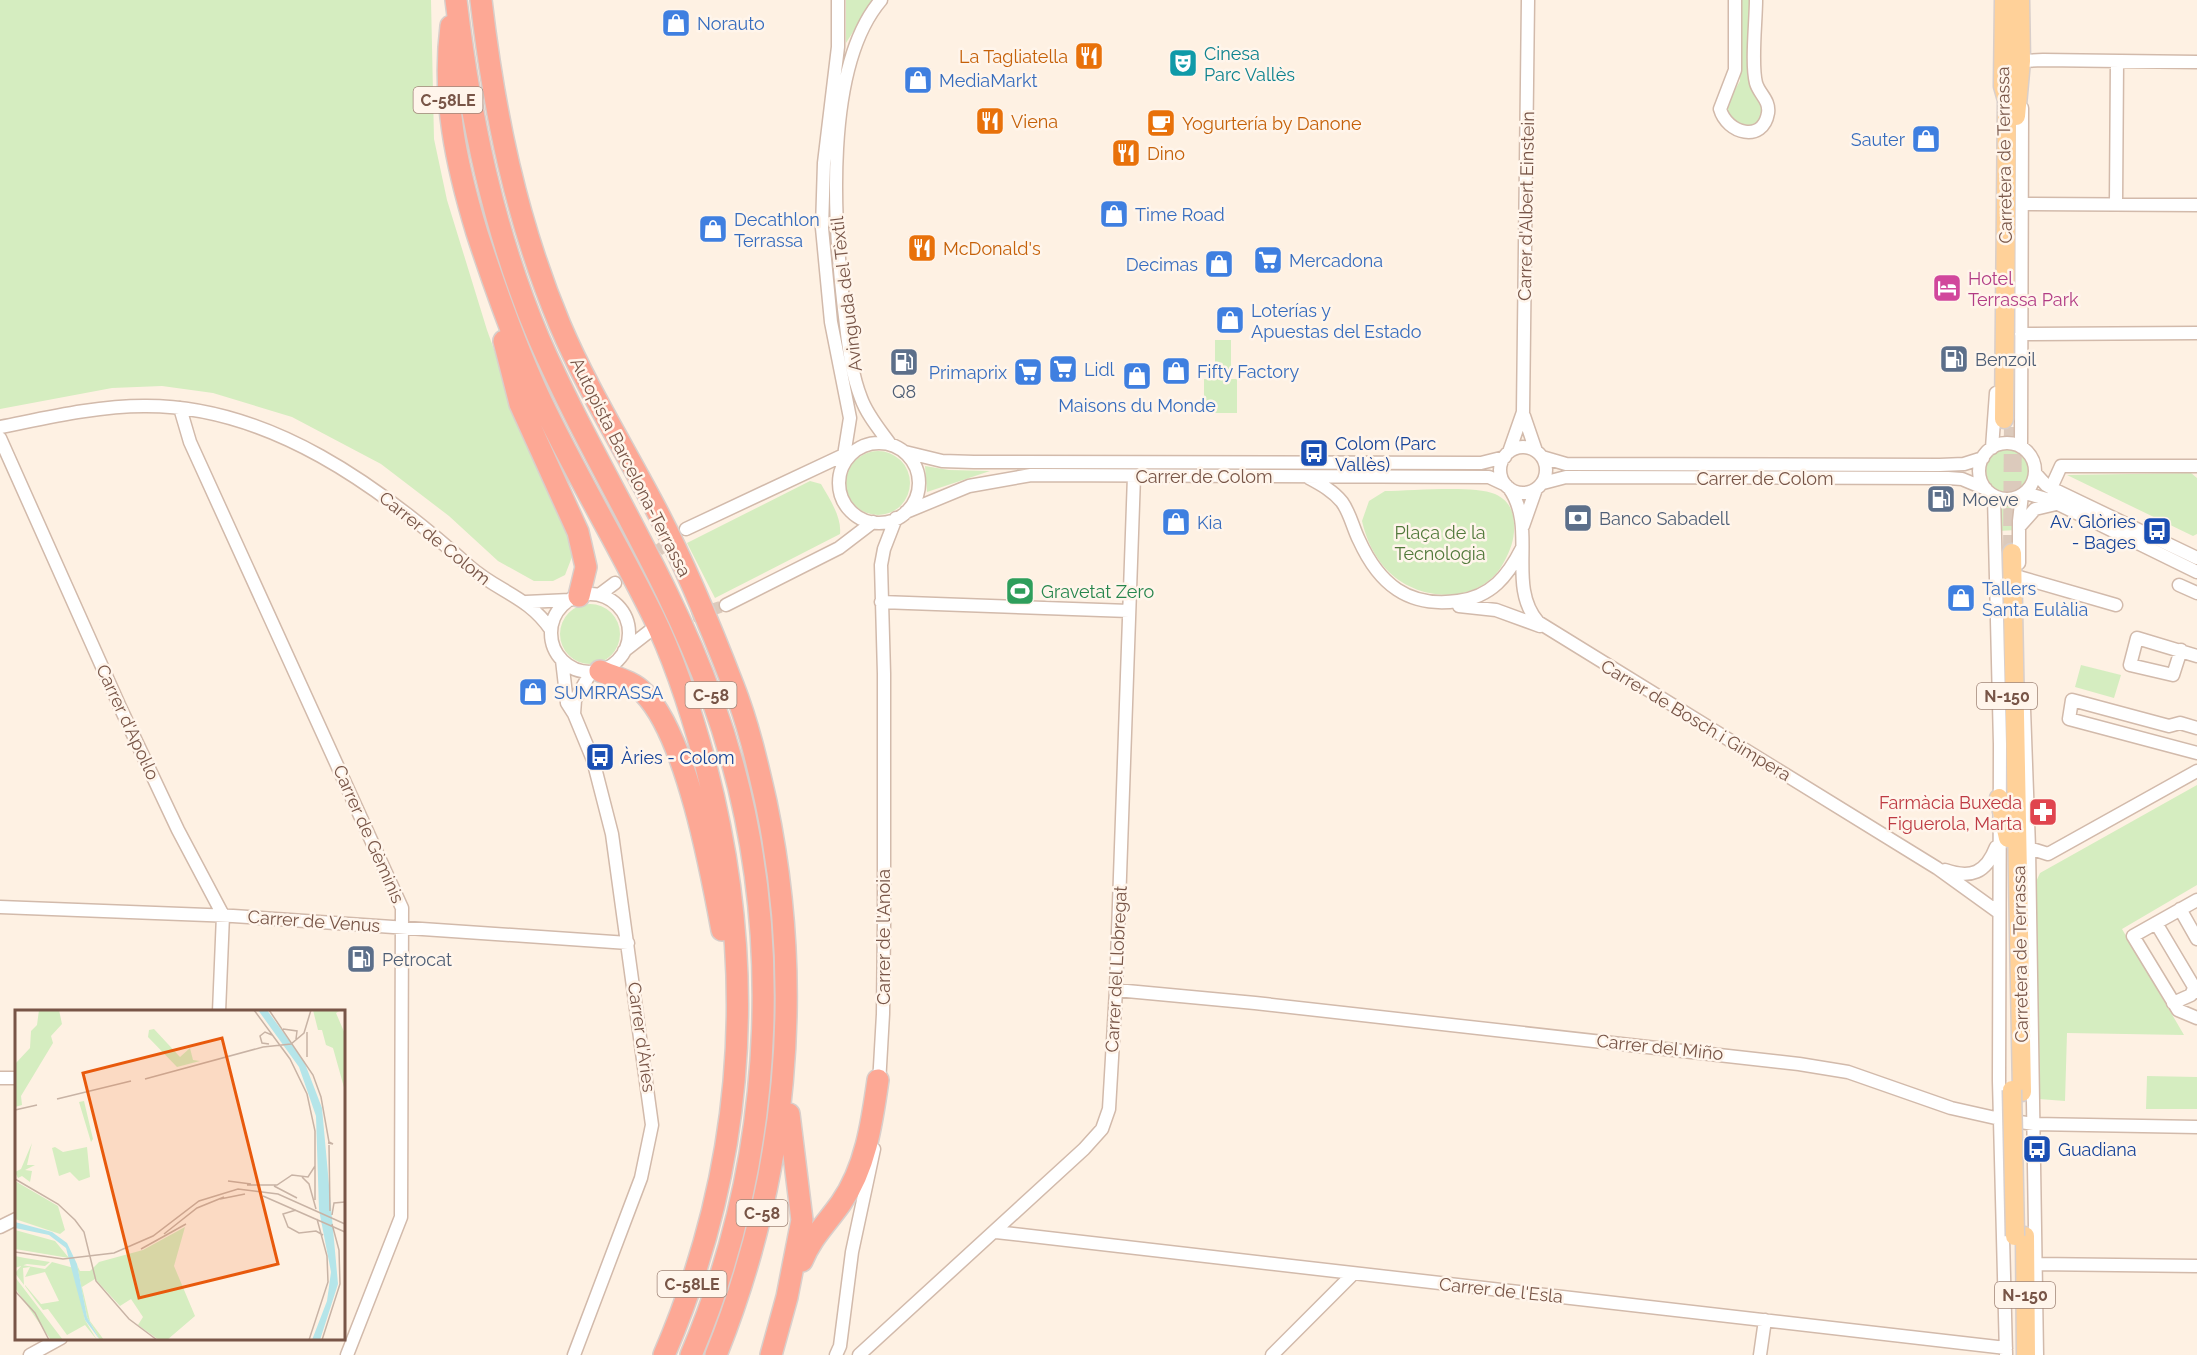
<svg xmlns="http://www.w3.org/2000/svg" width="2197" height="1355" font-family="Raleway,sans-serif">
<style>
.green{fill:#d5edc0}
.lines{fill:none;stroke-linecap:round;stroke-linejoin:round}
.street-tunnel{stroke:#dccabc;stroke-width:12;stroke-dasharray:12 6;stroke-linecap:butt}
.primary-tunnel{stroke:#dccabc;stroke-width:18;stroke-dasharray:18 9;stroke-linecap:butt}
.street-casing{stroke:#d2baab;stroke-width:15}
.primary-casing{stroke:#d9cfcb;stroke-width:21}
.highway-casing{stroke:#d9cfcb;stroke-width:24}
.street{stroke:#fff;stroke-width:12}
.primary{stroke:#ffd199;stroke-width:18}
.highway{stroke:#fda895;stroke-width:21}
.primary-bridge-casing{stroke:#d9cfcb;stroke-width:21;stroke-linecap:butt}
.primary-bridge{stroke:#ffd199;stroke-width:18}
.labels{text-anchor:middle;dominant-baseline:central;stroke-width:5;stroke-linejoin:round;paint-order:stroke}
.shield{fill:#fff5eb;stroke:#a08578;stroke-width:1.5}
.shield-label{font-size:16px;font-weight:bold;fill:#785547}
.shop-label{font-size:18px;fill:#366cbe;stroke:#fff5eb;text-anchor:start}
.culture-label{font-size:18px;fill:#0d838f;stroke:#fff5eb;text-anchor:start}
.food-label{font-size:18px;fill:#c56008;stroke:#fff5eb;text-anchor:start}
.street-label{font-size:18px;fill:#785547;stroke:#fff5eb}
.hotel-label{font-size:18px;fill:#b23c85;stroke:#fff5eb;text-anchor:start}
.service-label{font-size:18px;fill:#4e5e75;stroke:#fff5eb;text-anchor:start}
.transit-label{font-size:18px;fill:#164399;stroke:#fff5eb;text-anchor:start}
.park-label{font-size:18px;fill:#52793b;stroke:#fff5eb}
.leisure-label{font-size:18px;fill:#27864d;stroke:#fff5eb;text-anchor:start}
.health-label{font-size:18px;fill:#be3a42;stroke:#fff5eb;text-anchor:end}
.inset-road{fill:none;stroke:#c8b3a5;stroke-width:1.5}
.view{fill:#e8590c;fill-opacity:0.15;stroke:#e8590c;stroke-width:3}
.inset-edge{fill:none;stroke:#785547;stroke-width:3}
</style>
<rect width="100%" height="100%" fill="#fef1e3"/>
<path class="green" d="M0,0H431L434,139L447,200L487,330L518,416L569,533L572,557L565,575L553,581H534L498,561L449,516L381,464L292,417L213,393L162,386L112,388L0,409Z
M846,0H873L846,43Z
M1741,0H1750V75L1763,103L1759,121L1748,127L1735,124L1727,111L1730,98L1740,81Z
M1215,340H1231V371H1215Z
M1204,379H1237V413H1204Z
M1986 471a21 21 0 1 1 42 0a21 21 0 1 1-42 0Z
M846 483a32 32 0 1 1 64 0a32 32 0 1 1-64 0Z
M925,466L949,470L990,471L927,492Z
M2191,473L2197,478V534L2193,536L2067,475Z
M810,481L821,484C829,498 842,517 840,534L715,598L687,543Z
M1385,491C1412,491 1473,485 1495,494C1508,500 1513,509 1514,523C1515,538 1511,549 1504,562C1481,606 1417,603 1386,569C1374,556 1366,539 1362,521L1369,501Z
M2005,505L2015,508L2016,530L1999,531V511Z
M560 634a30 30 0 1 1 60 0a30 30 0 1 1-60 0Z
M2081,665L2121,675L2114,698L2075,687Z
M2197,785V885L2122,929L2184,1035L2067,1033L2065,1101L2039,1099L2035,884L2040,873Z
M2147,1076L2197,1077V1109H2146Z"/>
<g class="lines">
<path class="street-tunnel" d="M644,561L676,537
M675,622L726,605"/>
<path class="primary-tunnel" d="M2012,553L2013,418"/>
<g class="street-casing">
<path id="street" d="M838,0V47L824,163L822,228L831,322L850,418L842,468
M881,0C823,68 834,225 844,309C848,339 850,370 861,398C867,415 880,430 890,444
M1735,0V70L1720,109C1727,134 1763,143 1768,113C1770,100 1759,94 1756,83C1751,63 1756,22 1756,0
M2021,67V61L2043,60L2197,62
M2116,203L2117,61
M2022,204L2197,205
M2021,334L2197,333
M180,408L190,442L402,908L401,1217L347,1355
M1524,416L1536,451
M0,427C46,418 96,406 144,406C269,405 381,487 470,567C499,592 529,597 551,630
M0,438L120,707L178,830L223,915L219,1012
M1979 471a28 28 0 1 1 56 0a28 28 0 1 1-56 0Z
M839 483a40 40 0 1 1 80 0a40 40 0 1 1-80 0Z
M2021,447L2022,108
M1500 470a23 23 0 1 1 46 0a23 23 0 1 1-46 0Z
M1992,448L1996,393
M905,452L942,461L974,462L1481,463L1505,457
M1509,452L1523,412L1528,0
M1542,457L1566,464L1940,465L1964,464L1983,458
M2035,473L2046,485L2055,490L2197,558
M1309,478C1322,485 1333,491 1342,502C1350,513 1353,528 1359,540C1379,584 1408,608 1458,601C1491,597 1508,576 1522,548
M1543,483L1566,477L1948,478L1962,479L1986,489
M1509,488C1538,528 1506,585 1538,622L1937,868L1998,912
M2051,488L2061,466H2197
M2025,493L2050,500L2197,572
M1994,496L2000,744L1999,1081L2006,1354
M906,512L969,486L1031,475L1489,477L1506,485
M1523,526L1536,489
M2019,527L2035,509L2056,504
M686,529L848,453
M2019,563V521L2022,495
M2019,577L2116,605
M2179,585L2197,593
M551 633a39 39 0 1 1 78 0a39 39 0 1 1-78 0Z
M599,595L615,583
M526,602L570,600
M881,602L1129,611
M726,605L839,548L873,522
M1459,606L1496,610L1540,626
M2181,650L2173,675L2130,665L2137,638L2197,656
M624,651L651,630
M562,660L567,703L574,714L593,760L612,834L652,1125L641,1178L574,1355
M2024,709L2029,848L2037,1355
M574,714L575,700L591,672
M2197,728L2180,723L2169,726L2072,700L2069,719L2197,753
M2029,848L2048,854L2197,771
M1945,870C1971,879 1986,873 1996,847
M2197,900L2133,936L2178,1010L2197,1018
M0,907L233,916L628,943
M2180,909L2197,939
M2156,923L2197,992
M1116,990L1255,1003L1799,1064L1848,1072L1951,1108L2000,1119L2034,1124L2197,1127
M2173,1003L2191,995L2194,988
M0,1078H16
M879,1084L883,1014L884,922V674L881,565L884,549L896,518
M0,1227L16,1219
M996,1232L2006,1348
M2037,1264L2197,1266
M30,1355L61,1338
M836,1355L840,1346L852,1252L874,1149
M859,1355L1084,1149L1102,1129L1109,1109L1116,990L1134,476
M1272,1355L1353,1274
M1760,1355L1765,1320"/>
</g>
<g class="primary-casing">
<path id="primary" d="M2004,0L2003,86L2007,100L2004,419
M2016,116L2021,61L2020,0
M2012,553L2022,1092
M1999,798L2008,838
M2025,1236L2026,1355"/>
</g>
<g class="highway-casing">
<path id="highway" d="M456,0C470,116 493,230 539,339C592,461 667,573 712,699C788,908 778,1151 691,1355
M481,0C494,112 516,220 560,325C588,391 626,451 659,515C687,569 711,628 733,685C748,723 757,762 766,802C805,988 787,1178 716,1355
M451,26C442,98 456,164 477,233C496,291 516,348 542,403C576,475 617,543 652,614C676,662 692,714 706,766C758,966 746,1164 664,1355
M504,341L520,404L578,532L586,567L579,596
M600,671C614,677 633,681 644,693C686,736 711,870 722,930
M802,1261C811,1238 827,1223 841,1203C866,1167 872,1122 878,1080
M771,1355L787,1297L802,1220L789,1114"/>
</g>
<use href="#street" class="street"/>
<use href="#primary" class="primary"/>
<use href="#highway" class="highway"/>
<g class="primary-bridge-casing">
<path id="primary-bridge" d="M2012,1090L2015,1236"/>
</g>
<use href="#primary-bridge" class="primary-bridge"/>
</g>
<defs>
<g id="shop-square" transform="scale(1.5)"><rect x="-9" y="-9" width="18" height="18" rx="4" fill="#3f7fe0" stroke="#fff5eb"/><path d="M-5-2.5h2.3a2.7 3.5 0 0 1 5.4 0H5L5.5 6h-11ZM-1.5-2.5h3a1.5 2.3 0 0 0-3 0Z" fill="#fff"/></g>
<g id="restaurant-square" transform="scale(1.5)"><rect x="-9" y="-9" width="18" height="18" rx="4" fill="#e8710a" stroke="#fff5eb"/><path d="M-5-6h1v4h1v-4h1v4h1v-4h1v5L-1.5 .5V6h-2V.5L-5-1ZM5-6V6H3V1.5H1.5Q1.5-4 5-6Z" fill="#fff"/></g>
<g id="theatre-square" transform="scale(1.5)"><rect x="-9" y="-9" width="18" height="18" rx="4" fill="#0f9aa8" stroke="#fff5eb"/><path d="M-5-5.5Q0-4 5-5.5V0Q5 5 0 6Q-5 5-5 0ZM-3.3-2.5H-1v1.5H-3.3ZM1-2.5H3.3v1.5H1ZM-2.8 1Q0 5.5 2.8 1Z" fill="#fff"/></g>
<g id="cafe-square" transform="scale(1.5)"><rect x="-9" y="-9" width="18" height="18" rx="4" fill="#e8710a" stroke="#fff5eb"/><path d="M-5.5-4.5H6V0H3Q3 3.5 0 3.5H-2.5Q-5.5 3.5-5.5 0ZM3-3.2v2h1.7v-2ZM-6 4.5H4V6H-6Z" fill="#fff"/></g>
<g id="supermarket-square" transform="scale(1.5)"><rect x="-9" y="-9" width="18" height="18" rx="4" fill="#3f7fe0" stroke="#fff5eb"/><path d="M-6-5.5h2.5l.6 2H6L4.5 2H-2.5L-4.4-4H-6ZM-1.5 3.2a1.3 1.3 0 1 0 .1 0ZM3 3.2a1.3 1.3 0 1 0 .1 0Z" fill="#fff"/></g>
<g id="hotel-square" transform="scale(1.5)"><rect x="-9" y="-9" width="18" height="18" rx="4" fill="#d1479c" stroke="#fff5eb"/><path d="M-6-4.5h1.5V1H6V5H4.5V3h-9V5H-6ZM-4 0a1.8 1.8 0 1 1 3.6 0ZM.5 0V-2.5h3Q6-2.5 6 0Z" fill="#fff"/></g>
<g id="fuel-square" transform="scale(1.5)"><rect x="-9" y="-9" width="18" height="18" rx="4" fill="#5c6f8a" stroke="#fff5eb"/><path d="M-5.5-6h7V0h2V4h1.3V-2.5L3-4.5l.8-.8L6-3V5H2.5V1h-1V6h-7ZM-4.2-4.7v3.2H.2V-4.7Z" fill="#fff"/></g>
<g id="bus-square" transform="scale(1.5)"><rect x="-9" y="-9" width="18" height="18" rx="4" fill="#1a4fb4" stroke="#fff5eb"/><path d="M-5-6H5V4H4V6H2V4H-2V6H-4V4H-5ZM-3.5-4V0h7V-4ZM-3.5 1.2v1.5H-2V1.2ZM2 1.2v1.5H3.5V1.2Z" fill="#fff"/></g>
<g id="bank-square" transform="scale(1.5)"><rect x="-9" y="-9" width="18" height="18" rx="4" fill="#5c6f8a" stroke="#fff5eb"/><path d="M-6-4H6V4H-6ZM0-2.3a2.3 2.3 0 1 0 0 4.6a2.3 2.3 0 1 0 0-4.6Z" fill="#fff"/></g>
<g id="stadium-square" transform="scale(1.5)"><rect x="-9" y="-9" width="18" height="18" rx="4" fill="#2e9e5b" stroke="#fff5eb"/><path d="M0-5a6.5 5 0 1 0 0 10a6.5 5 0 1 0 0-10ZM-3.5-1.8h7v3.6h-7Z" fill="#fff"/></g>
<g id="pharmacy-square" transform="scale(1.5)"><rect x="-9" y="-9" width="18" height="18" rx="4" fill="#e0444e" stroke="#fff5eb"/><path d="M-2-6h4v4h4v4h-4v4h-4v-4h-4v-4h4Z" fill="#fff"/></g>
</defs>
<g fill-rule="evenodd">
<use href="#shop-square" x="676" y="23"/>
<use href="#restaurant-square" x="1089" y="56"/>
<use href="#theatre-square" x="1183" y="63"/>
<use href="#shop-square" x="918" y="80"/>
<use href="#restaurant-square" x="990" y="121"/>
<use href="#cafe-square" x="1161" y="123"/>
<use href="#shop-square" x="1926" y="139"/>
<use href="#restaurant-square" x="1126" y="153"/>
<use href="#shop-square" x="1114" y="214"/>
<use href="#shop-square" x="713" y="229"/>
<use href="#restaurant-square" x="922" y="248"/>
<use href="#supermarket-square" x="1268" y="260"/>
<use href="#shop-square" x="1219" y="264"/>
<use href="#hotel-square" x="1947" y="288"/>
<use href="#shop-square" x="1230" y="320"/>
<use href="#fuel-square" x="1954" y="359"/>
<use href="#fuel-square" x="904" y="362"/>
<use href="#supermarket-square" x="1063" y="369"/>
<use href="#shop-square" x="1176" y="371"/>
<use href="#supermarket-square" x="1028" y="372"/>
<use href="#shop-square" x="1137" y="376"/>
<use href="#bus-square" x="1314" y="453"/>
<use href="#fuel-square" x="1941" y="499"/>
<use href="#bank-square" x="1578" y="518"/>
<use href="#shop-square" x="1176" y="522"/>
<use href="#bus-square" x="2157" y="531"/>
<use href="#stadium-square" x="1020" y="591"/>
<use href="#shop-square" x="1961" y="598"/>
<use href="#shop-square" x="533" y="692"/>
<use href="#bus-square" x="600" y="757"/>
<use href="#pharmacy-square" x="2043" y="812"/>
<use href="#fuel-square" x="361" y="959"/>
<use href="#bus-square" x="2037" y="1149"/>
</g>
<g class="labels">
<g class="shield">
<rect x="413.5" y="87" width="69" height="26" rx="4.5"/>
<rect x="685.5" y="682" width="51" height="26" rx="4.5"/>
<rect x="1977" y="683" width="60" height="26" rx="4.5"/>
<rect x="736.5" y="1200" width="51" height="26" rx="4.5"/>
<rect x="657.5" y="1271" width="69" height="26" rx="4.5"/>
<rect x="1995" y="1282" width="60" height="26" rx="4.5"/>
</g>
<g class="shield-label">
<text x="448" y="100">C-58LE</text>
<text x="711" y="695">C-58</text>
<text x="2007" y="696">N-150</text>
<text x="762" y="1213">C-58</text>
<text x="692" y="1284">C-58LE</text>
<text x="2025" y="1295">N-150</text>
</g>
<g class="shop-label">
<text x="697" y="23">Norauto</text>
<text x="939" y="80">MediaMarkt</text>
<text x="1905" y="139" text-anchor="end">Sauter</text>
<text x="1135" y="214">Time Road</text>
<text x="734" y="219">Decathlon<tspan x="734" dy="21">Terrassa</tspan></text>
<text x="1289" y="260">Mercadona</text>
<text x="1198" y="264" text-anchor="end">Decimas</text>
<text x="1251" y="310">Loterías y<tspan x="1251" dy="21">Apuestas del Estado</tspan></text>
<text x="1084" y="369">Lidl</text>
<text x="1197" y="371">Fifty Factory</text>
<text x="1007" y="372" text-anchor="end">Primaprix</text>
<text x="1137" y="405" text-anchor="middle">Maisons du Monde</text>
<text x="1197" y="522">Kia</text>
<text x="1982" y="588">Tallers<tspan x="1982" dy="21">Santa Eulàlia</tspan></text>
<text x="554" y="692">SUMRRASSA</text>
</g>
<g class="culture-label">
<text x="1204" y="53">Cinesa<tspan x="1204" dy="21">Parc Vallès</tspan></text>
</g>
<g class="food-label">
<text x="1068" y="56" text-anchor="end">La Tagliatella</text>
<text x="1011" y="121">Viena</text>
<text x="1182" y="123">Yogurtería by Danone</text>
<text x="1147" y="153">Dino</text>
<text x="943" y="248">McDonald's</text>
</g>
<g class="street-label">
<text transform="translate(2004 155) rotate(-91)">Carretera de Terrassa</text>
<text transform="translate(1526 206) rotate(-89)">Carrer d'Albert Einstein</text>
<text transform="translate(846 294) rotate(-97)">Avinguda del Tèxtil</text>
<text transform="translate(631 467) rotate(63)">Autopista Barcelona-Terrassa</text>
<text x="1204" y="476">Carrer de Colom</text>
<text x="1765" y="478">Carrer de Colom</text>
<text transform="translate(435 538) rotate(39)">Carrer de Colom</text>
<text transform="translate(1696 720) rotate(31)">Carrer de Bosch i Gimpera</text>
<text transform="translate(128 722) rotate(65)">Carrer d'Apol·lo</text>
<text transform="translate(369 834) rotate(66)">Carrer de Gèminis</text>
<text transform="translate(314 921) rotate(4)">Carrer de Venus</text>
<text transform="translate(883 937) rotate(-90)">Carrer de l'Anoia</text>
<text transform="translate(2020 954) rotate(-91)">Carretera de Terrassa</text>
<text transform="translate(1116 969) rotate(-87)">Carrer del Llobregat</text>
<text transform="translate(642 1037) rotate(82)">Carrer d'Àries</text>
<text transform="translate(1660 1047) rotate(6)">Carrer del Miño</text>
<text transform="translate(1501 1290) rotate(6)">Carrer de l'Esla</text>
</g>
<g class="hotel-label">
<text x="1968" y="278">Hotel<tspan x="1968" dy="21">Terrassa Park</tspan></text>
</g>
<g class="service-label">
<text x="1975" y="359">Benzoil</text>
<text x="904" y="391" text-anchor="middle">Q8</text>
<text x="1962" y="499">Moeve</text>
<text x="1599" y="518">Banco Sabadell</text>
<text x="382" y="959">Petrocat</text>
</g>
<g class="transit-label">
<text x="1335" y="443">Colom (Parc<tspan x="1335" dy="21">Vallès)</tspan></text>
<text x="2136" y="521" text-anchor="end">Av. Glòries<tspan x="2136" dy="21">- Bages</tspan></text>
<text x="621" y="757">Àries - Colom</text>
<text x="2058" y="1149">Guadiana</text>
</g>
<g class="park-label">
<text x="1440" y="532">Plaça de la<tspan x="1440" dy="21">Tecnologia</tspan></text>
</g>
<g class="leisure-label">
<text x="1041" y="591">Gravetat Zero</text>
</g>
<g class="health-label">
<text x="2022" y="802">Farmàcia Buxeda<tspan x="2022" dy="21">Figuerola, Marta</tspan></text>
</g>
</g>
<g transform="translate(15 1010)">
<rect width="330" height="330" fill="#fef1e3"/>
<path d="M24,0H44L47,14L36,26L38,33L6,86L7,95L0,97V54L15,38L16,21L22,15ZM298,0H326L321,3L330,24V81L318,38L311,35L307,20H303ZM139,19L165,47L175,38L178,50L185,51L162,57L133,27L134,20ZM69,91L78,129L76,132L64,92ZM17,133L12,155H20L10,160L17,161L15,172L7,166L3,168L0,162L6,159ZM40,137L48,142L72,137L75,167L64,171L55,162L44,166L37,138ZM0,171L43,196L50,220L45,224L0,209ZM170,217L159,256L180,306L152,330H144L123,315L128,307L116,289L105,296L80,269L67,277L75,311L89,330H85L72,307L62,255L65,261H75L84,252L128,240ZM0,220L40,231L54,248L0,239ZM0,246L10,248L35,252L30,256L12,254L0,258ZM37,252L59,258L70,310L82,330L70,315L52,325L33,299L28,300L21,291L10,276V275L26,294L44,291L30,262L10,267L15,257L8,258L9,275L0,263L7,255L30,259ZM0,267L48,330H36L0,278Z" fill="#d5edc0"/>
<path d="M243,0H252L289,51L307,98L323,274L305,330H297L312,291L316,262L304,200L301,106L284,57ZM0,212L37,222L52,233L62,254L72,307L85,330L70,310L51,238L34,225L0,218Z" fill="#b5e5e9"/>
<path class="inset-road" d="M239,0L275,49L292,84L300,121V190M254,0L298,65L306,87L314,132L318,134L313,133M268,19L282,21L281,29M292,22V47M254,34L247,33L245,26L250,22L257,25M130,69L248,37L276,34L289,23L296,0M42,89L116,71M0,100L22,95M314,135L315,201M287,167L294,174L301,199M0,169L43,194L60,210L69,222L81,271L114,309L142,330M213,171L236,174M232,175H262L277,165L293,167L300,156M259,176L282,188M248,186L330,222M205,189L230,184M281,200L268,204L273,217L284,223L301,221L308,225M317,205L319,193L330,192M149,224L182,198L209,187M126,239L171,214M0,242L48,249L99,243L138,226L184,191L223,179L263,184L330,214M0,281L20,303L34,330M294,330L313,272L312,246L302,209M307,330L325,274L324,240L317,214"/>
<path class="view" d="M207,28L263,254L124,288L68,63Z"/>
<rect width="330" height="330" class="inset-edge"/>
</g>
</svg>
